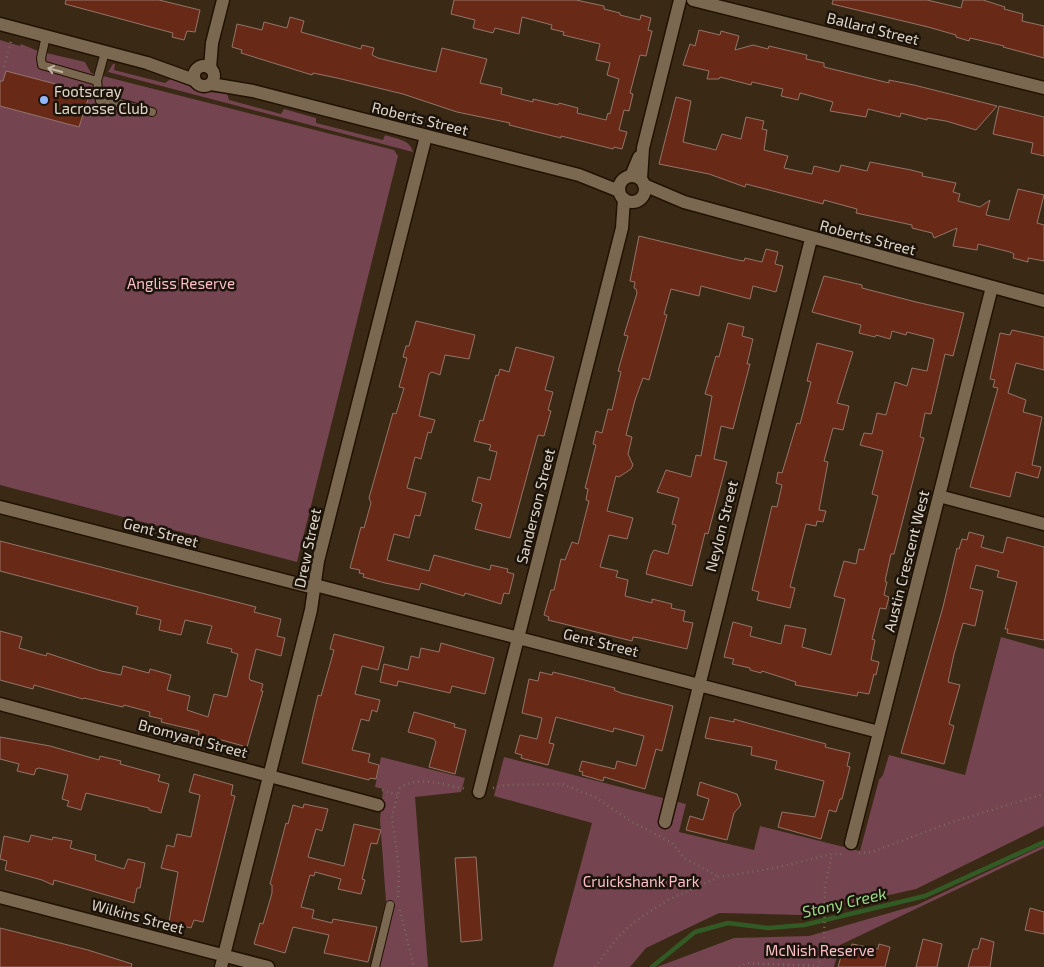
<svg xmlns="http://www.w3.org/2000/svg" width="1044" height="967" font-family="'Exo 2',sans-serif">
<style>
.green{fill:#744450}
.lines{fill:none;stroke-linecap:round;stroke-linejoin:round}
.stream{stroke:#325a24;stroke-width:4.5}
.building{fill:#682a17;stroke:#93746b}
.service-casing{stroke:#211200;stroke-width:10}
.minor-casing{stroke:#211200;stroke-width:15}
.tertiary-casing{stroke:#211200;stroke-width:15}
.path{stroke:#7a6b5a;stroke-width:2.5;stroke-dasharray:1 4;stroke-linecap:butt}
.service{stroke:#7b6851;stroke-width:8}
.minor{stroke:#7b6851;stroke-width:12}
.tertiary{stroke:#7b6851;stroke-width:12}
.oneway{stroke:#c2b5a5}
.poi-dot{fill:#92b7fd;stroke:#1c140b;stroke-width:2}
.labels{text-anchor:middle;dominant-baseline:central;stroke-width:5;stroke-linejoin:round;paint-order:stroke}
.street-label{font-size:15px;fill:#e1d6c9;stroke:#1c140b}
.poi-label{font-size:15px;fill:#e1d6c9;stroke:#1c140b;text-anchor:start}
.park-label{font-size:15px;fill:#febfcd;stroke:#1c140b}
.water-label{font-size:16px;font-style:italic;fill:#9dd989;stroke:#1c140b}
</style>
<rect width="100%" height="100%" fill="#3a2a15"/>
<path class="green" d="M0,40L20,46L21,44L38,51L85,62L91,73L394,150L398,156L297,562L0,485Z
M113,64H115L114,70L165,83L172,78L204,92L227,93L229,100L281,114L284,109L316,118V123L383,140L385,135C396,139 410,139 413,152L108,72Z
M1001,637L1044,649V826L916,889L800,915L719,913L646,948L630,967H553L592,823L494,796L504,757L686,804L679,832L754,850L760,826L860,851L879,780L883,775L889,755L965,775Z
M381,757L465,778L461,792L415,797L428,967H370L386,901L380,820L383,789L375,787Z
M1044,845V848L840,945L834,967H657L734,938L809,936L917,905Z"/>
<g class="lines">
<path class="stream" d="M652,967L695,932L728,923L768,928L804,925L925,896L1044,842"/>
</g>
<path class="building" d="M66,0H159L200,10L195,32L187,31L184,40L172,37L173,33L65,4Z
M454,0H576L604,6V9L620,13V15L640,20L641,15L651,18L648,30L652,31L646,56L640,55L630,93L633,94L629,111L624,110L619,130L627,132L622,149L614,147L613,149L561,136V138L509,125L510,123L457,112L403,94L337,78L313,73L312,75L241,53L242,50L232,47L237,24L262,30L264,22L287,28L290,17L304,21L301,32L361,49L362,45L374,48L372,55L378,58L410,66L436,72L442,48L487,59L480,83L502,88L501,94L533,102V99L558,105L559,103L578,108L577,113L606,120L608,113L610,114L619,79L607,75L610,63L596,60L600,44L563,35L564,32L551,29L552,25L522,17L519,34L495,28L493,33L473,28L475,20L451,14Z
M833,0H927L961,8L963,0H983L1005,7L1004,9L1023,14L1022,21L1044,26V58L1003,47L1004,46L970,38L969,41L956,37V35L928,27L832,4Z
M699,30L720,35L721,31L739,36L735,50L753,45L768,49L769,46L807,55L806,59L824,63V67L889,83V80L914,85L997,106L976,130L946,121L927,118V120L901,113L900,117L868,109L866,117L830,111L833,102L800,93L798,100L781,96L783,89L752,82L751,85L720,77L719,79H707L709,71L683,65L690,44L695,46Z
M6,71L90,93L79,127L0,106V81H3Z
M676,97L691,101L683,142L716,150L722,134L741,139L746,117L764,121L762,129L767,130L764,150L788,156L784,168L812,174L814,166L839,172L841,165L867,171L870,162L911,170L923,173L922,176L956,183L953,192L960,194L958,201L980,207L990,200L986,215L1009,220L1018,189L1044,195L1037,223L1044,225V261L1028,258V262L1013,258L1014,254L1010,252L978,244L977,250L953,246L957,228L934,238L932,233L912,228V225L856,213L857,209L824,200L823,204L746,184L745,187L709,174L659,164Z
M999,106L1044,117V156L1031,153L1033,143L993,134Z
M639,236L738,260L744,261L745,258L762,262L766,249L778,252L775,264L783,266L776,292L753,286L750,299L701,286L699,296L671,289L664,314L667,315L649,380L643,378L635,400L626,435L632,437L628,454L633,465L631,469L619,477L616,476L607,511L633,518L627,539L609,535L600,567L618,571L616,577L628,580L625,596L652,603V599L672,604L671,608L685,611L683,621L693,623L687,649L640,638L633,637L632,641L548,620L549,617L544,615L551,590H554L561,559L565,560L572,542L578,544L589,501L586,500L588,489L585,488L596,445L593,444L596,431L602,433L608,409L612,410L621,372L618,371L628,336L624,335L637,293L636,289L634,288L635,282L630,281Z
M824,276L862,285V288L916,302L964,313L953,356L945,354L931,414L925,413L920,437L924,438L894,554H891L885,581L887,582L884,595L889,597L886,609L880,608L872,639L875,640L871,660L879,662L876,675L874,674L869,694L858,692L857,696L795,685L796,682L762,671L761,673L750,670V668L732,664L734,659L724,657L733,622L752,627L750,636L781,644L785,625L806,629L802,647L831,655L845,599L834,596L844,561L856,564L859,549L864,550L878,496L872,494L883,451L860,445L864,433L872,434L877,413L886,415L895,382L907,386L912,368L927,371L934,339L907,332L906,335L892,331L890,339L876,335L875,337L859,333L861,325L812,312Z
M416,321L475,335L469,359L445,355L440,375L432,372L429,374L419,416L435,420L431,433L428,432L421,459L415,457L407,488L426,493L420,516L415,515L409,538L394,534L387,560L429,571L434,555L490,570L491,565L508,569L507,572L514,574L509,594L504,593L501,604L465,593L464,596L421,583L419,590L385,583L363,577L364,574L359,573L360,570L350,568L361,527L364,528L371,503L369,498L393,413L396,414L404,388L399,387L407,358L403,357L406,346H409Z
M728,323L744,327L742,336L753,339L747,364H750L733,429L721,426L714,459L727,462L708,534L705,533L692,586L646,574L651,555L654,550L668,554L676,525L672,524L679,498L657,492L666,470L691,477L696,455L701,456L712,396L705,394L716,356L719,357Z
M1012,330L1044,337V370L1016,363L1008,393L1026,400L1023,412L1042,417L1032,465L1041,467L1038,478L1016,472L1010,497L970,487L998,388L993,387L995,380L990,379L1000,333L1010,335Z
M817,343L853,352L837,403L849,406L843,430L833,428L824,461L828,462L819,510L826,511L823,522L817,521L816,526L806,524L790,587L795,588L790,608L757,600L759,592L752,590L772,506L777,507L782,485L776,483L778,472L782,473L797,423L800,424L811,382L807,381Z
M516,347L554,357L545,390L553,392L548,410L551,411L544,436L538,435L510,538L475,529L482,504L472,501L478,477L490,480L497,452L489,450L491,445L474,441L480,420L483,421L496,375L498,376L500,369L509,372Z
M969,532L984,536L981,547L1003,553L1007,537L1044,547V640L1007,633L1008,629H1005L1017,582L997,577L999,571L976,565L970,588L983,591L975,626L963,623L954,654L948,682L960,685L949,724L954,726L944,764L901,753L943,607L957,548L959,549L962,539L967,540Z
M0,541L256,607L254,612L281,619L277,636L285,638L281,656L256,649L249,677L250,680L263,684L261,691H263L247,747L211,737L210,741L198,737L199,731L161,722L162,719L149,716L150,712L124,705L123,707L84,698L83,699L34,685L33,689L0,680V631L22,637L19,648L46,656L47,653L101,671L121,675L123,666L149,673L150,669L171,675L167,690L190,696L187,710L208,717L214,694L227,697L238,654L231,652L232,649L207,643L212,626L185,620L181,635L159,630L161,620L136,614L138,607L0,571Z
M334,634L384,647L378,670L362,666L355,694L380,700L377,712L372,710L369,721L361,719L352,750L370,754L368,762L379,765L376,779L370,778L369,780L302,763L318,695L321,696L334,650L330,649Z
M441,643L494,658L485,694L452,686L450,693L398,681L397,686L380,682L384,664L408,670L411,656L419,658L421,648L439,652Z
M540,672L552,675L553,672L577,678L615,688L614,690L621,693L673,706L662,751L656,749L645,789L604,777L603,781L582,775L583,772L579,771L582,761L615,769L617,761L636,766L644,736L614,728L613,732L556,717L549,743L554,744L548,765L521,758L522,755L515,753L520,735L537,739L542,718L522,713L529,679L538,681Z
M414,712L455,724L454,727L466,730L455,774L429,767L436,742L434,739L408,732Z
M710,717L734,722V719L744,722L826,744L825,747L850,753L847,766L850,767L842,799H840L836,812L829,810L821,839L778,827L782,812L815,817L824,781L775,769L777,761L751,755L752,747L705,738Z
M0,737L50,746L99,760L100,756L121,761L120,764L160,775L158,781L169,784L161,813L149,810V808L86,793L81,810L67,806L69,801L62,799L68,775L39,768L36,769L34,775L17,771L19,764L0,759Z
M194,774L233,785L231,795L235,796L203,922L194,920L191,928L169,922L178,872L161,868L167,845L174,847L177,834L191,837L200,795L189,792Z
M700,782L737,794L741,805L734,813L727,840L686,830L690,816L703,820L709,799L697,795Z
M304,804L328,809L322,831L316,829L308,857L344,866L354,824L381,830L377,844L371,843L362,879L365,880L361,894L338,889L341,879L315,872L314,876L310,875L301,907L314,910L312,918L332,923L333,919L377,927L368,962L324,953L329,935L293,927L285,953L254,944L260,923L263,924L272,893V885L270,884L286,823L288,824L293,805L303,808Z
M31,835L52,840L53,837L72,841L70,848L96,855L95,860L124,869L128,859L145,863L140,888H137L134,903L54,880L53,885L42,880L5,870L7,861L0,859L4,836L29,842Z
M476,857L482,940L461,942L455,858Z
M1030,908L1044,912V934L1025,930Z
M0,928L88,950L132,964L131,967H0Z
M981,938L994,942L990,967H968L973,949H978Z
M923,939L942,944L937,967H916Z
M852,944L878,949L879,944L890,947L885,967H838L842,953L849,955Z"/>
<g class="lines">
<g class="service-casing">
<path id="service" d="M46,36L41,58L42,65L97,81
M105,52L97,81L100,101L107,104L119,103L152,112
M375,967L390,905"/>
</g>
<g class="minor-casing">
<path id="minor" d="M693,0L1044,88
M210,68L212,43L223,0
M631,176L639,157
M641,179L643,148L680,0
M939,496L1044,524
M0,507L314,588
M315,585L879,732
M0,704L378,805
M479,792L622,228L624,199
M665,822L811,239
M851,843L992,287
M0,897L268,967
M221,967L311,610L318,561L426,136"/>
</g>
<g class="tertiary-casing">
<path id="tertiary" d="M0,24L147,63L194,80
M194 76a10 10 0 1 1 20 0a10 10 0 1 1-20 0Z
M211,84L253,91L579,175L619,191
M619 189a13 13 0 1 1 26 0a13 13 0 1 1-26 0Z
M644,185L684,202L1044,301"/>
</g>
<path class="path" d="M4,67L11,41
M493,788L506,785L562,784L595,797L632,822L672,843L684,858L719,877
M382,790L397,795
M859,853L872,852L949,823L1044,794
M398,897L399,870L392,816L400,788C417,775 446,785 466,789
M400,910L414,967
M595,967L618,937L634,922L668,900L719,877L775,868L832,854H844
M739,967L747,963L818,966
M818,967L824,947L825,886L832,854"/>
<use href="#service" class="service"/>
<use href="#minor" class="minor"/>
<use href="#tertiary" class="tertiary"/>
</g>
<defs><path id="oneway-shaft" d="M-6 0H5M1.5-3L5.5 0L1.5 3" fill="none" stroke-width="1.6" stroke-linecap="round" stroke-linejoin="round" transform="scale(1.25)"/></defs>
<use class="oneway" href="#oneway-shaft" transform="translate(55 70) rotate(-165)"/>
<circle class="poi-dot" cx="44" cy="100" r="5"/>
<g class="labels">
<g class="street-label">
<text transform="translate(873 28) rotate(14)">Ballard Street</text>
<text transform="translate(420 118) rotate(14)">Roberts Street</text>
<text transform="translate(868 237) rotate(15)">Roberts Street</text>
<text transform="translate(535 506) rotate(-76)">Sanderson Street</text>
<text transform="translate(721 526) rotate(-76)">Neylon Street</text>
<text transform="translate(161 532) rotate(15)">Gent Street</text>
<text transform="translate(307 548) rotate(-78)">Drew Street</text>
<text transform="translate(906 561) rotate(-76)">Austin Crescent West</text>
<text transform="translate(601 642) rotate(14)">Gent Street</text>
<text transform="translate(193 738) rotate(15)">Bromyard Street</text>
<text transform="translate(138 916) rotate(15)">Wilkins Street</text>
</g>
<g class="poi-label">
<text x="54" y="91">Footscray<tspan x="54" dy="17">Lacrosse Club</tspan></text>
</g>
<g class="park-label">
<text x="181" y="283">Angliss Reserve</text>
<text x="641" y="881">Cruickshank Park</text>
<text x="820" y="950">McNish Reserve</text>
</g>
<g class="water-label">
<text transform="translate(844 902) rotate(-13)">Stony Creek</text>
</g>
</g>
</svg>
